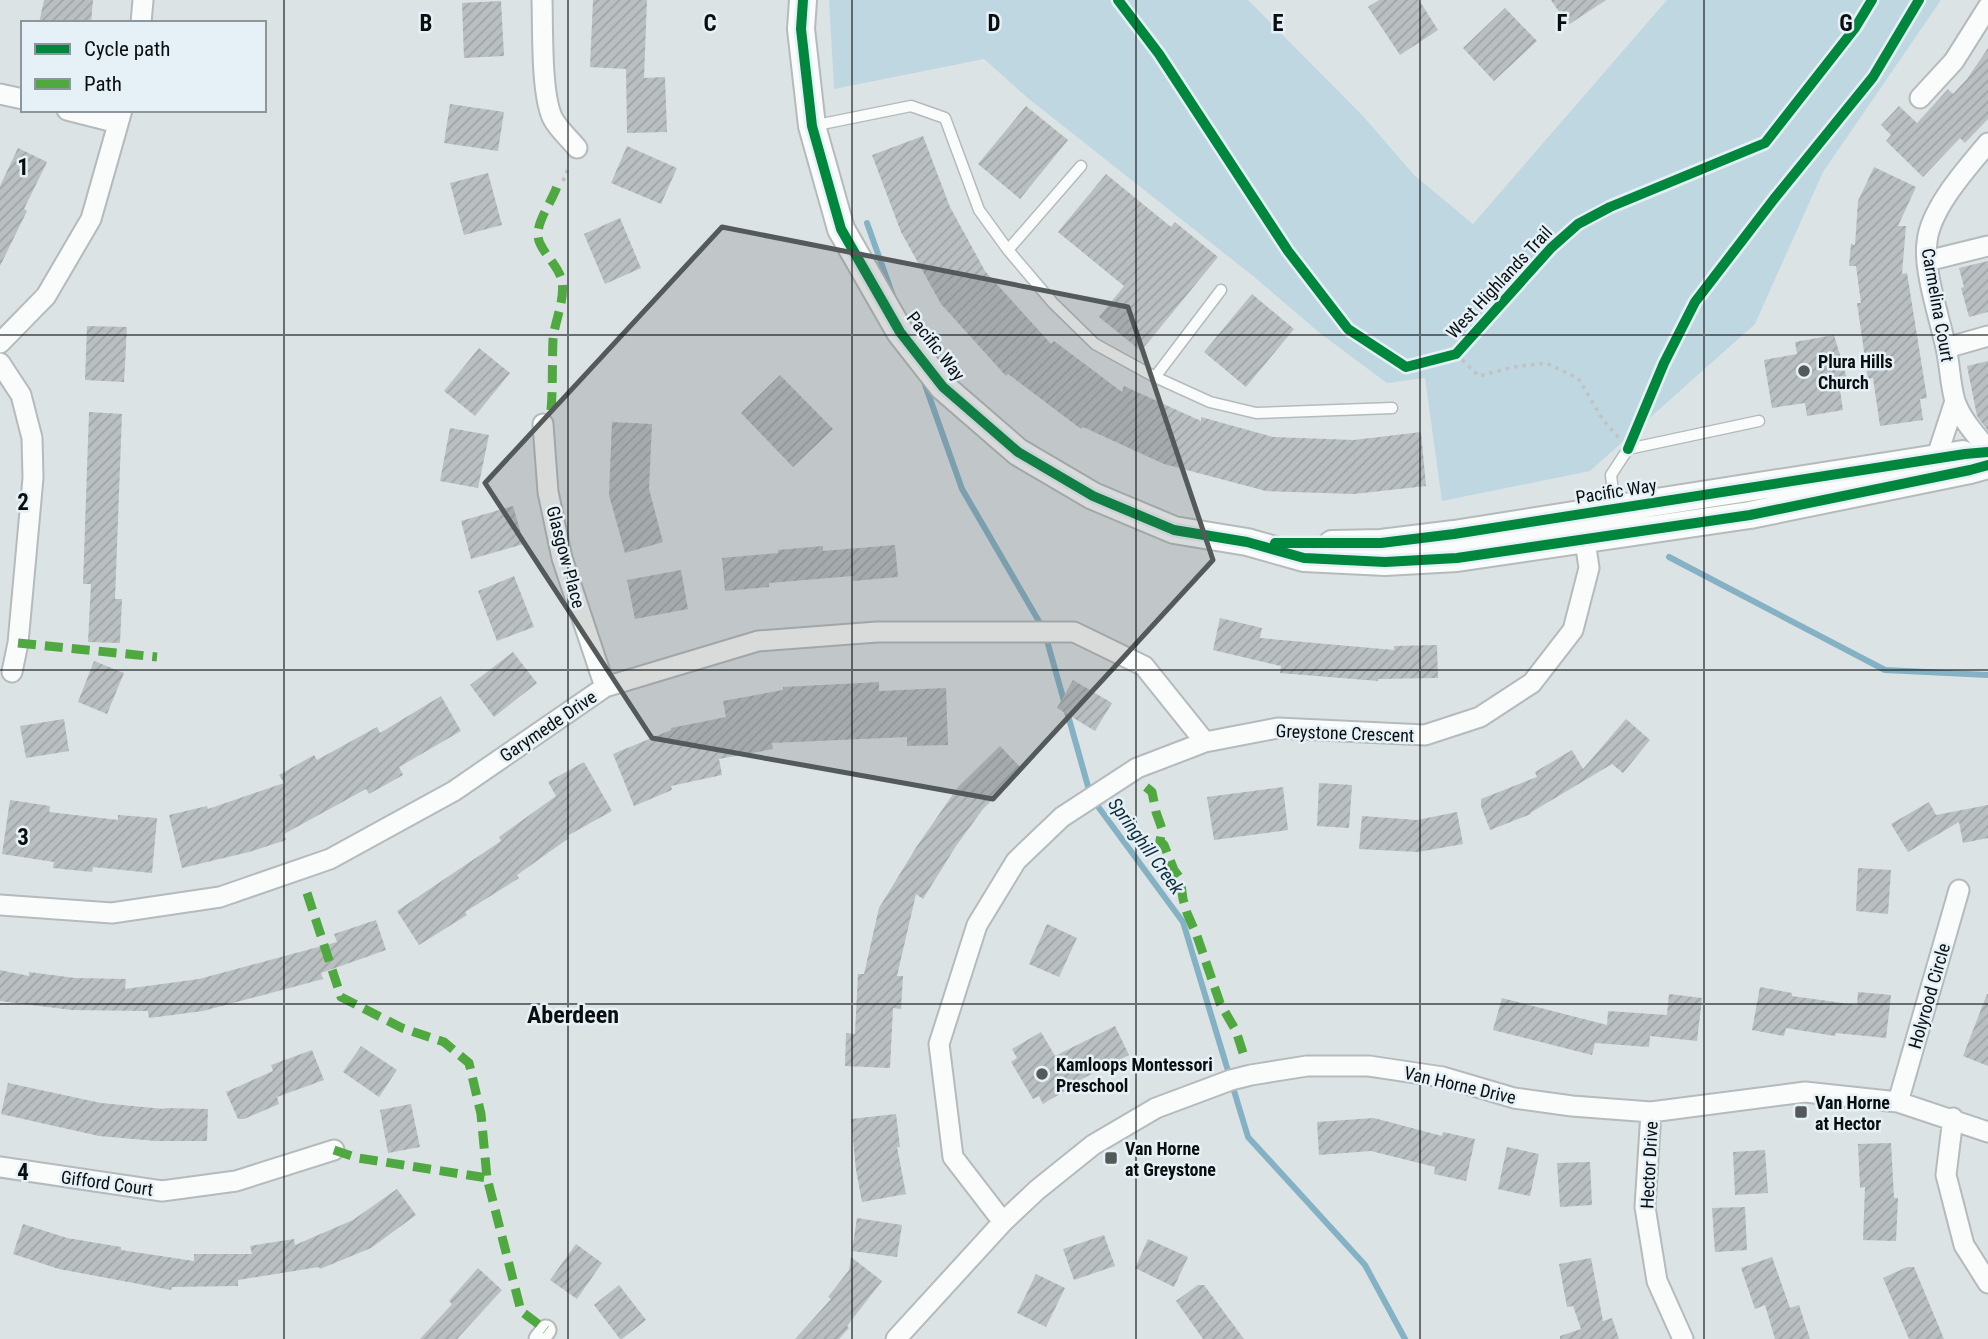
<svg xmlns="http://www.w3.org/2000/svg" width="1988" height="1339" font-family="'Roboto Condensed',sans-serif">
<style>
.green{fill:#bfd7e1}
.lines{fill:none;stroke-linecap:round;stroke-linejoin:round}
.stream{stroke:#85b1c4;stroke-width:6}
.building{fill:url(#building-hatch)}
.service-casing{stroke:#b5babc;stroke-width:13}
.minor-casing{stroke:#b5babc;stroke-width:23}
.secondary-casing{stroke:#b5babc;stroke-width:30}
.path{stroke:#c1c3c3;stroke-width:3.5;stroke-dasharray:3.5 5;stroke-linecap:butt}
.service{stroke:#fafbfb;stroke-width:10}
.minor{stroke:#fafbfb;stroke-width:19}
.secondary{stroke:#fafbfb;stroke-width:26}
.quiet{stroke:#50a841;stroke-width:9;stroke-dasharray:18 9;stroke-linecap:butt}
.cycleway-casing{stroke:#e5f1f7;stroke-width:15}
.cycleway{stroke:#00873e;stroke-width:10}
.marked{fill:#54595a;fill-opacity:0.2;stroke:#54595a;stroke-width:5;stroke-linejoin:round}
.grid{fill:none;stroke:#0a0e0f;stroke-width:2;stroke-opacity:0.55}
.poi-dot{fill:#54595a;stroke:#e5f1f7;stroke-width:2.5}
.labels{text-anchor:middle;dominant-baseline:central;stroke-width:5;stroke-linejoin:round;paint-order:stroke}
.street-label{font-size:18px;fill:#0a0e0f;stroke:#e5f1f7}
.poi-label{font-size:18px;font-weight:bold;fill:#0a0e0f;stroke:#e5f1f7;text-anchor:start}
.water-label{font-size:19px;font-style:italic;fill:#0f2d39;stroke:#e5f1f7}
.district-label{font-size:24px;font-weight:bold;fill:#0a0e0f;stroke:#e5f1f7}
.grid-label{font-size:23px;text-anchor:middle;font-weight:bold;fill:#0a0e0f;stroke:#e5f1f7;stroke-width:5;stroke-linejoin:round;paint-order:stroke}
</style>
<defs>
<pattern id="building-hatch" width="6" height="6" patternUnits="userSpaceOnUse" patternTransform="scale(1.75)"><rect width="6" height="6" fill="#bac0c2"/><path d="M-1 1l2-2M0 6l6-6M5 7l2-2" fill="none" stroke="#9fa4a6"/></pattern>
</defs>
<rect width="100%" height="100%" fill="#dce3e5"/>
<path class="green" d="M829,0H1248L1363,116L1414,175L1473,224L1667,0H1941L1823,172L1755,324L1590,471L1442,501L1425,378L1387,383L1321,334L1253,276L1029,99L984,59L834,89Z"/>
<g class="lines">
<path class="stream" d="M867,223L893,296
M923,379L962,489L1044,630L1091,797L1183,922L1248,1137L1365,1265L1405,1339
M1669,557L1885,670L1988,675"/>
</g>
<path class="building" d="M44,0H93L91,23H39Z
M593,0H647L644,78L665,77L667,132L627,133L626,69L590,67Z
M1379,0H1419L1438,30L1400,55L1368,7Z
M1551,0H1606L1568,25Z
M501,1L504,56L464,58L462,3Z
M1505,8L1537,41L1494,81L1463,48Z
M1988,48V119L1965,143L1960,138L1923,177L1886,141L1891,135L1881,125L1899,106L1917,123L1948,89L1953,94L1967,79Z
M450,104L504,112L498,151L444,143Z
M1026,106L1068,140L1020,199L978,164Z
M923,136L950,207L985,271L1051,344L1054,341L1122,392L1124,386L1201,421V417L1273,437L1354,440L1421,432L1426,486L1354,494L1266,491L1164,464L1083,427L1081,429L1008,374L1006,376L941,304L901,232L872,155Z
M627,146L677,168L661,204L611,183Z
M18,148L47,162L24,209L27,211L0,266V186Z
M1874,167L1916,187L1898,226H1906L1902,274L1907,273L1927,398L1920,399L1923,420L1880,426L1873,378L1868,379L1857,303H1861L1856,266H1849L1851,244L1855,245L1858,201Z
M488,173L502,225L464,235L450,183Z
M1106,174L1171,227L1175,222L1218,257L1141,351L1099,317L1124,286L1058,232Z
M620,218L641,268L605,284L584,234Z
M1988,261V312L1969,317L1961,288L1964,287L1959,268Z
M1252,294L1294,329L1246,387L1204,352Z
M87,326L127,327L124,382L85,380Z
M1834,335L1848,382L1839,384L1843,410L1807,416L1805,403L1772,408L1764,360L1797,354L1795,342Z
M479,348L510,373L475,416L444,391Z
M1988,361V431L1977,416L1967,366Z
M780,375L833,429L793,467L741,413Z
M89,412L122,414L115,599H122L120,643L88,642L91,584H83Z
M612,422L652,424L649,489L663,542L625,553L609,495Z
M450,428L489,435L478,488L440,481Z
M513,506L524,544L471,559L461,521Z
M895,545L898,577L853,581V576L769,583V587L725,591L722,558L778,553V550L823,546V551Z
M681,570L688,609L635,619L627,580Z
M514,576L534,627L497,641L478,591Z
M1220,618L1262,628L1260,638L1394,650V646L1437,645L1438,678L1378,679V681L1280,673L1281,666L1213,650Z
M513,652L537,683L494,717L470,685Z
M94,661L124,673L107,714L78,702Z
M1073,680L1112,703L1095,731L1057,708Z
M879,682V691L946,688L948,745L907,746V737L772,743L773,749L719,759L722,775L671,786L672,790L634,806L613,754L671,730V728L726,717L723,701L783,690V687Z
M441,696L461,731L399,767L403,775L369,794L366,789L284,834L286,840L249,852L182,868L169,815L207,806L208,809L284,783L279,775L314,755L317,760L377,727L380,733Z
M64,719L69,751L26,758L20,726Z
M1626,719L1650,740L1623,773L1612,764L1530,813L1531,814L1490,830L1481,806V799L1537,777L1535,772L1572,750L1583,769Z
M1000,746L1023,770L983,809L956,846L923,899L916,894L897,976H903L901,1009L893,1008L890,1068L845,1066L846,1033L855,1034L858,974H864L879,908L917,846L958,787Z
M584,762L612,811L567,836L569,838L517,875L519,878L465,912L467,915L419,945L397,911L501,841L499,837L556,796L548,782Z
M1319,783L1352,785L1349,828L1317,826Z
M1283,787L1288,830L1214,840L1207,797Z
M10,800L50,806L49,812L118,820V815L157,818L152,873L93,867L92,872L53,868L54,862L2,854Z
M1929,802L1936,815L1988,805V838L1963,843L1959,822L1908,852L1891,824Z
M1457,812L1463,844L1418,852L1359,849L1362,816L1417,820Z
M1858,868L1891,870L1888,914L1856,911Z
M376,920L386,950L321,973L323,979L203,1011L149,1018L148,1011L72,1010L0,1001V970L29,976V972L75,978L126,979L125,989L199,979L337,942L334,934Z
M1047,924L1077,938L1059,977L1029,964Z
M1760,987L1792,993V996L1857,1005L1858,992L1891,995L1886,1038L1836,1033L1835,1036L1786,1028L1784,1036L1752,1030Z
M1669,994L1702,998L1697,1041L1650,1036L1649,1047L1595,1043L1592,1055L1493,1030L1502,998L1607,1025L1608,1011L1667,1015Z
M1987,994H1988V1066L1963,1056Z
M1115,1026L1129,1055L1072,1084L1073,1086L1043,1104L1039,1096L1033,1099L1011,1062L1017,1058L1012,1049L1041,1032L1055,1056Z
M361,1046L397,1070L379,1097L343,1072Z
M312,1050L324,1080L277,1097L279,1104L244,1119H238L226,1092L273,1071L271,1065Z
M8,1083L101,1103L164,1109V1108L208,1109L207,1141H156L99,1136L1,1114Z
M411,1104L420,1147L388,1153L380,1110Z
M896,1114L900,1147H897L906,1194L862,1202L856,1170L851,1119Z
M1374,1118L1442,1136L1443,1132L1475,1139L1466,1181L1434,1174L1435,1167L1371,1151L1319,1155L1317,1122Z
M1891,1143L1894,1198H1898L1896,1241L1863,1240L1865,1187L1860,1188L1858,1144Z
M1507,1147L1539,1154L1530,1196L1498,1189Z
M1765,1150L1768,1193L1735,1195L1733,1152Z
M1590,1162L1592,1205L1560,1207L1557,1163Z
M397,1189L416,1215L371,1248L320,1269L319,1267L238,1280V1286L172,1287L171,1290L59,1269L13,1254L23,1224L67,1238L121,1247V1250L194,1261V1254H252L250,1246L294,1239L295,1245L353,1220Z
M1745,1207L1747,1250L1715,1252L1712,1208Z
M857,1218L902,1225L897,1257L852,1251Z
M1104,1235L1115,1266L1074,1280L1063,1249Z
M1148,1239L1188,1257L1174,1287L1135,1268Z
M576,1244L602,1263L577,1299L550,1280Z
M851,1257L882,1281L847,1326L849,1328L839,1339H795L831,1299L828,1297L849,1270Z
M1772,1257L1790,1308L1799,1305L1810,1339H1775L1765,1305L1755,1309L1741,1268Z
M1591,1258L1603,1321L1612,1318L1619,1339H1560V1336L1581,1329L1573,1306L1567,1307L1559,1264Z
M1907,1267H1914L1944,1339H1909L1883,1278Z
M478,1268L502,1290L457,1339H420L452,1304L449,1301Z
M1036,1274L1065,1288L1046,1327L1017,1313Z
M619,1285L646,1320L622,1339H620L594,1305Z
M1198,1285H1204L1244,1339H1203L1176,1301Z"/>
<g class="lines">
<g class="service-casing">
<path id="service" d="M812,126L911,106L945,118L979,210L1008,250L1053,303L1095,344L1155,377L1221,290
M1008,250L1081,166
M1155,377L1210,402L1256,413L1392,408
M1615,509L1611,475L1628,449L1759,421"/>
</g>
<g class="minor-casing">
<path id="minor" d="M542,0C543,30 541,91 552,117C557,128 569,138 577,148
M141,23L143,0
M0,94L23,99
M1920,98L1954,61L1988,7
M67,110L118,123
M1988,143C1967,168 1930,209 1927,242C1923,270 1940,319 1946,348C1950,365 1950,384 1955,401C1961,419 1976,435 1988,450
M1927,261L1988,246
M0,343L46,296L91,219L122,110
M1946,348L1988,336
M0,363L21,395L32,438L33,478L18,643L12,672
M543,424L548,492L562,558L605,687
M1936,459L1955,401
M0,905L112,913L220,897L330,859L454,791L605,687L758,641L877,632H1074L1144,666L1205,742
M1898,1102L1959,890
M1651,1112L1645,1207L1657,1281L1683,1339
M1953,1118L1946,1175L1964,1245L1988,1283
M0,1167L162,1191L236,1181L334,1150
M1003,1222L953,1157L939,1044L977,925L1016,861L1062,817L1137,768L1205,742L1278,728L1425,735L1480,717L1532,683L1573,630L1589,568L1583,527
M539,1339L546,1330
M896,1339L1003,1222L1037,1190L1093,1145L1156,1108L1231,1080L1251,1075L1307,1066H1369L1443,1077L1514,1098L1572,1106L1651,1112L1805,1092L1898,1102L1988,1132"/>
</g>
<g class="secondary-casing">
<path id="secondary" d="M803,0L801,29L812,126L841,229L900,332L943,387L1018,452L1093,496L1174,530L1247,542L1304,558L1385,562L1457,558L1750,515L1970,470L1988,465
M1332,544L1381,543L1454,534L1963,454"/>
</g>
<path class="path" d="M563,181L569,166
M1456,354L1479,376L1513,367L1546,363L1578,378L1603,420L1619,438"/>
<use href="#service" class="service"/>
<use href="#minor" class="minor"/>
<use href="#secondary" class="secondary"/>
<path class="quiet" d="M551,410C553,386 552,363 553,339C555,320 565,301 562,281C558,263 537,249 538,234C538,217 556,197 559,179
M18,643L157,657
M1146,787L1152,792L1156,812L1162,829L1160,841L1164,845L1174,870L1180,878L1183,899L1187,913L1197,936L1220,1003L1236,1031L1244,1056
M307,893L341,997L402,1028L444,1042L469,1063L481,1114L487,1178
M334,1150L358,1158L487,1178L521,1311L546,1330"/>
<g class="cycleway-casing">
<path id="cycleway" d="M803,0L801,29L812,126L841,229L900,332L943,387L1018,452L1093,496L1174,530L1247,542L1304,558L1385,562L1457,558L1750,515L1970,470L1988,465
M1118,0L1159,54L1288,251L1348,329L1406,367L1456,354L1551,248L1578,224L1610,207L1765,143L1855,28L1872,0
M1628,449L1664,363L1695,302L1774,199L1873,77L1919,0
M1275,543H1381L1454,534L1965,454L1988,452"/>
</g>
<use href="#cycleway" class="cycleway"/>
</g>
<path class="marked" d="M722,227L1128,307L1213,560L993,799L652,738L485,483Z"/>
<path class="grid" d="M284,0V1339M568,0V1339M852,0V1339M1136,0V1339M1420,0V1339M1704,0V1339M0,335H1988M0,670H1988M0,1004H1988"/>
<g class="poi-dot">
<circle cx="1804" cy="371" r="7"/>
<circle cx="1042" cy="1074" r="7"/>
<rect x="1794" y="1105" width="14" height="14" rx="3.5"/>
<rect x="1104" y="1151" width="14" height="14" rx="3.5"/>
</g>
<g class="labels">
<g class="street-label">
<text transform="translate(1499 282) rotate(-47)">West Highlands Trail</text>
<text transform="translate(1938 305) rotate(80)">Carmelina Court</text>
<text transform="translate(936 346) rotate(52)">Pacific Way</text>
<text transform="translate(1616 491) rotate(-9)">Pacific Way</text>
<text transform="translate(566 557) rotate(75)">Glasgow Place</text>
<text transform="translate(548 726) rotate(-34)">Garymede Drive</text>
<text transform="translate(1345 733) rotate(2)">Greystone Crescent</text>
<text transform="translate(1929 996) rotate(-74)">Holyrood Circle</text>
<text transform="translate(1460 1085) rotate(13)">Van Horne Drive</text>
<text transform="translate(1649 1165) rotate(-87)">Hector Drive</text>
<text transform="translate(107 1183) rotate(8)">Gifford Court</text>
</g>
<g class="poi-label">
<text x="1818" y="361">Plura Hills<tspan x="1818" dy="21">Church</tspan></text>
<text x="1056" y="1064">Kamloops Montessori<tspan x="1056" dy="21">Preschool</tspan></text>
<text x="1815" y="1102">Van Horne<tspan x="1815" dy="21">at Hector</tspan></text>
<text x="1125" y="1148">Van Horne<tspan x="1125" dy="21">at Greystone</tspan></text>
</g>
<g class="water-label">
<text transform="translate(1146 846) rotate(54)">Springhill Creek</text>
</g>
<g class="district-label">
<text x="573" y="1015">Aberdeen</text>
</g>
</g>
<g class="grid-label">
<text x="426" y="31">B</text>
<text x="710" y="31">C</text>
<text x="994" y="31">D</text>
<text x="1278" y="31">E</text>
<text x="1562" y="31">F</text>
<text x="1846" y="31">G</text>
<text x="23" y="175">1</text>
<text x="23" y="510">2</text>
<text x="23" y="845">3</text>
<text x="23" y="1180">4</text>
</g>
<rect x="21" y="21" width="245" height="91" fill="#e5f1f7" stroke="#8d969a" stroke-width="2"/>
<rect x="35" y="44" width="35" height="10" fill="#00873e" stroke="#8d969a" stroke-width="2"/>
<text x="84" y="56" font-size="21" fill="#0a0e0f">Cycle path</text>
<rect x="35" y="79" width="35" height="10" fill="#50a841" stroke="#8d969a" stroke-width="2"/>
<text x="84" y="91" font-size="21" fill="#0a0e0f">Path</text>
</svg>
